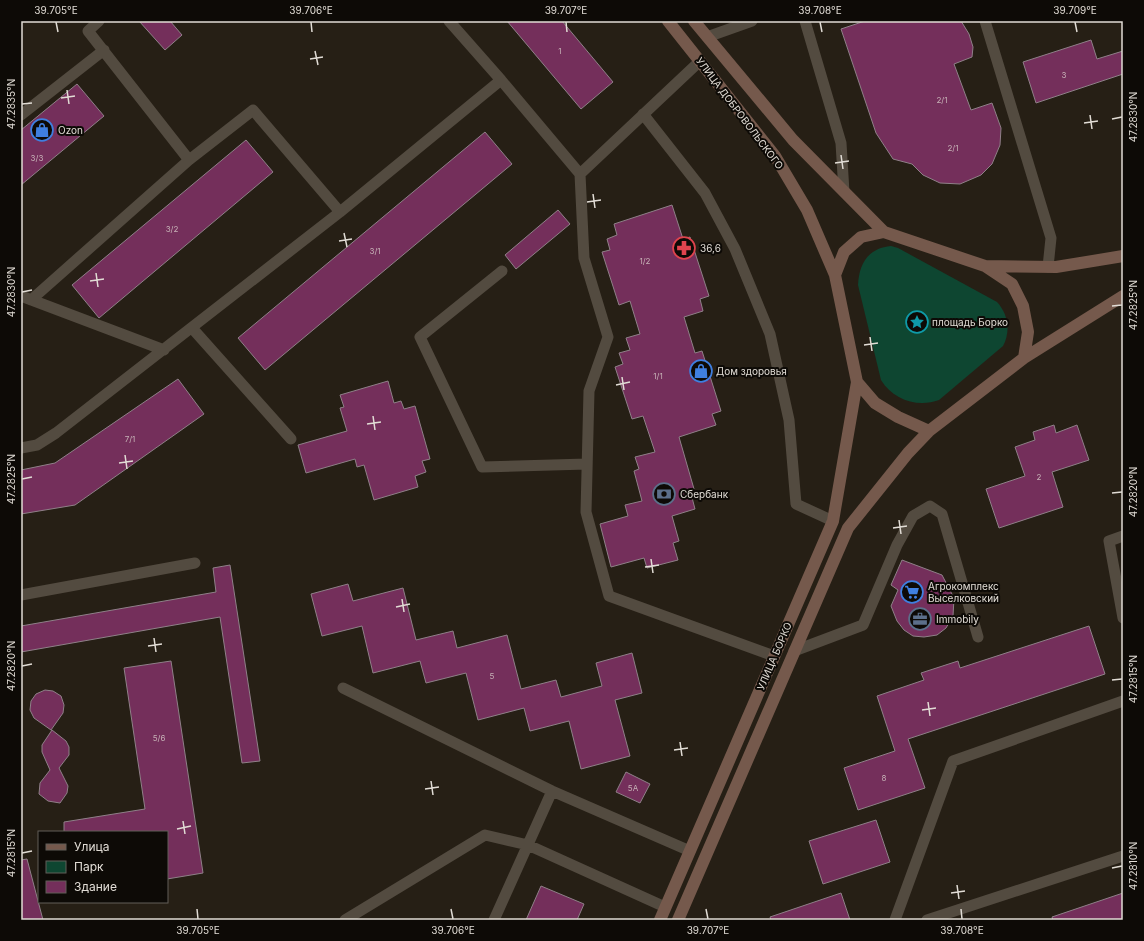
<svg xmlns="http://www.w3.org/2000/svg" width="1144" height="941" font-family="Inter,sans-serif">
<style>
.green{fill:#0e4631}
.building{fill:#742f5b;stroke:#8f8088}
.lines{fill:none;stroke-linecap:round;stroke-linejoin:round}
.service{stroke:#534b40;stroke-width:11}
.secondary{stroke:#75594c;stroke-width:12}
.ticks{fill:none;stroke:#e1dcd5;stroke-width:1.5}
.labels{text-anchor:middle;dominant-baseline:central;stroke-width:4;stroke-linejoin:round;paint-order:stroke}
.number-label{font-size:8px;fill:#c6b1b6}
.street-label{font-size:10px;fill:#e1dcd5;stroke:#0d0a06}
.poi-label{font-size:10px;fill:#e1dcd5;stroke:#0d0a06;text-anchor:start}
.neatline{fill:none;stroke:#e1dcd5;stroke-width:1.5}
.ticks-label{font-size:10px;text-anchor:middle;fill:#e1dcd5}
</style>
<rect width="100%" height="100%" fill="#261f15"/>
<path class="green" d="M891,246L898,248L997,302C1008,314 1011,331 1003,346L939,400C918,408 893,400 881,380L858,285C859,264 868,248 891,246Z"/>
<path class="building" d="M139,21H170L182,35L165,50Z
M507,21H562L613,82L581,109Z
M865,21H961L969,34L973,47L972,57L954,64L971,110L992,103L1001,128L1000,145L992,164L981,175L960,184L940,183L923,175L912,164L893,159L876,133L841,29Z
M1091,40L1097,59L1123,51V74L1036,103L1023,62Z
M77,84L104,116L21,185V130Z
M485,132L512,164L265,370L238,338Z
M246,140L273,172L99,318L72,285Z
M672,205L683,239L690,237L709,296L700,299L703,311L684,317L695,353L702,351L721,411L712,414L716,425L679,437L694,489L690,490L695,509L672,516L679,541L673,543L678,560L647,568L644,558L611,567L600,524L628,516L625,505L642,501L634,471L639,469L635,457L655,452L643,416L632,419L615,367L623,364L619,353L630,350L626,338L640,334L630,301L619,305L602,252L610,250L607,239L617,235L614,224Z
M558,210L570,224L516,269L505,255Z
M178,379L204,414L75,505L21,514V470L55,463Z
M388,381L394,403L401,401L404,409L415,406L430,459L422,461L426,472L415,476L418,487L374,500L364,465L357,467L355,459L306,473L298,445L347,431L340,408L344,407L340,395Z
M1054,425L1056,433L1077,425L1089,460L1052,472L1063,507L999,528L986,489L1025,476L1015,447L1035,440L1033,432Z
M902,560L942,575L954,598L953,616L946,628L937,635L924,637L913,636L904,630L897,621L891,606L898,590L891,585Z
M230,565L260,761L242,763L220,617L21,652V626L216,592L213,568Z
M348,584L353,601L403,588L416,640L453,631L457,648L507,635L521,689L556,680L561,697L602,686L596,663L632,653L642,693L615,700L630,756L581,769L569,721L530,731L524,708L478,720L466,673L426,683L420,661L373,673L362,626L322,636L311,594Z
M1089,626L1105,674L908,739L925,788L858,810L844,768L895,751L877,696L924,680L921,673L958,661L960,668Z
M171,661L203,873L167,879V832H64V822L145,809L124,668Z
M45,690L53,691L61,696L64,705L63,713L51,730L34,718L30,710L31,701L36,694Z
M52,730L66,741L69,747V755L59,768L68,786L67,793L60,803L48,801L39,794L40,783L50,770L42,752V745Z
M626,772L650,784L640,803L616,792Z
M876,820L890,862L823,884L809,841Z
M27,859L43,920H21V860Z
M541,886L584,904L577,920H526Z
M841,893L850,920H771L770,917Z
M1123,893V920H1053L1052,917Z"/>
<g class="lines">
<path class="service" d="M449,21L501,80L580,174L584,258L608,337L589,391L586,512L609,596L774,656
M805,21L841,143L844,192
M985,21L1051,238L1048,267
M707,37L752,21
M643,114L705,193L735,249L770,334L789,420L796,504L833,521
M21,115L104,50
M189,160L253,110L340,212
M580,174L700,61
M502,271L420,337L482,467L587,464
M21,296L164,350
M31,300L189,160L88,31L99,21
M192,328L291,439
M21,448L37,445L56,433L340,212L501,80
M1123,536L1109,541L1123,618
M21,595L195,563
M794,651L863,625L897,545L913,516L930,506L942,514L978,637
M343,688L552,791L690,851
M345,920L485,835L528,845L665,907
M494,920L552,791
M895,920L953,761L1123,701
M927,920L1123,856"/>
<path class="secondary" d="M668,21L775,156L807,210L835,275L857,382L875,403L898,417L929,431
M694,21L793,140L884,232
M985,266L1056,267L1123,256
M835,275L844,252L861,237L884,232L985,266L1012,284L1023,306L1028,332L1024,358
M660,920L833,521L857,382
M678,920L848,528L908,453L929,431L1024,358L1123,296"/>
</g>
<path class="ticks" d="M56,22L58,32M311,22L312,32M566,22L567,32M820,22L822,32M1075,22L1077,32M315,51L318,65M310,59L323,57M67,90L69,104M61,98L75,96M22,104L32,103M1090,115L1092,129M1112,119L1122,117M1084,123L1098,121M841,155L843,169M835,163L849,161M593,194L595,208M587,202L601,200M344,233L347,247M339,241L352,239M96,273L98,287M90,281L104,279M22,292L32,290M1112,306L1122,305M870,337L872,351M864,345L878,343M622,377L624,390M616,385L630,382M373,416L375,430M367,424L381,422M125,455L127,469M119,463L133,461M22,479L32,477M1112,493L1122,492M899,520L901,534M893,528L907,526M651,559L653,573M645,567L659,565M402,599L404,612M396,607L410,604M154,638L156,652M148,646L162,644M22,666L32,664M1112,680L1122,679M928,702L930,716M922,710L936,708M680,742L682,756M674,750L688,748M431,781L433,795M425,789L439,787M183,821L185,834M177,829L191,826M22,853L32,851M1112,868L1122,866M957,885L959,899M951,893L965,891M197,909L198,919M451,909L453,919M706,909L708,919M961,909L962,919"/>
<defs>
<g id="shop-ring" transform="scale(1.15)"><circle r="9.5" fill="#0d0a06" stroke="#3f7fe0" stroke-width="1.5"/><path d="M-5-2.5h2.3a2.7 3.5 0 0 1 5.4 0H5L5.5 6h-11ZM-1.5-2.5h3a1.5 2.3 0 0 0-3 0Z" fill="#3f7fe0"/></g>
<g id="pharmacy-ring" transform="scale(1.15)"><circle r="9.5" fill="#0d0a06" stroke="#e0444e" stroke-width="1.5"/><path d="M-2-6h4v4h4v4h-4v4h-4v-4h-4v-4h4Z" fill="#e0444e"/></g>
<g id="sight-ring" transform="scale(1.15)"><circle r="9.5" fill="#0d0a06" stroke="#0f9aa8" stroke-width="1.5"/><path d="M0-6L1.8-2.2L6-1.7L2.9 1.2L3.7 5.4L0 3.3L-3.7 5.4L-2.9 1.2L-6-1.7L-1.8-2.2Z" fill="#0f9aa8"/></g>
<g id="bank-ring" transform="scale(1.15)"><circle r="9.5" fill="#0d0a06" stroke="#5c6f8a" stroke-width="1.5"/><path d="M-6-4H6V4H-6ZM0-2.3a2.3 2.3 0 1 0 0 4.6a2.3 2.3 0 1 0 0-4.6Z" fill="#5c6f8a"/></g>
<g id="supermarket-ring" transform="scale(1.15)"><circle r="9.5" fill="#0d0a06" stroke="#3f7fe0" stroke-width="1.5"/><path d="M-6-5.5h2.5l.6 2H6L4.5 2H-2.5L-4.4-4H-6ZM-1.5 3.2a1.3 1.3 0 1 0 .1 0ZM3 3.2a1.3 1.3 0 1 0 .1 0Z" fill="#3f7fe0"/></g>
<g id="office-ring" transform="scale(1.15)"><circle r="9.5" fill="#0d0a06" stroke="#5c6f8a" stroke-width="1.5"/><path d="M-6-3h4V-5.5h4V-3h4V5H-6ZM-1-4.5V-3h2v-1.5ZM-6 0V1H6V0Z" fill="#5c6f8a"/></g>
</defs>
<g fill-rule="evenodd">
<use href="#shop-ring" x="42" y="130"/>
<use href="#pharmacy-ring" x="684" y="248"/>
<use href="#sight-ring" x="917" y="322"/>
<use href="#shop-ring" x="701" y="371"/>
<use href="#bank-ring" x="664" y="494"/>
<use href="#supermarket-ring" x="912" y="592"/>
<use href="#office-ring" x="920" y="619"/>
</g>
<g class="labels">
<g class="number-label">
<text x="560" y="51">1</text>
<text x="1064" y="75">3</text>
<text x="942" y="100">2/1</text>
<text x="953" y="148">2/1</text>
<text x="37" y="158">3/3</text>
<text x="172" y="229">3/2</text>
<text x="375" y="251">3/1</text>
<text x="645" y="261">1/2</text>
<text x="658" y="376">1/1</text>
<text x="130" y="439">7/1</text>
<text x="1039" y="477">2</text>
<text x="492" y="676">5</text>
<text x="159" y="738">5/6</text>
<text x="884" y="778">8</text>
<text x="633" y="788">5А</text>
</g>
<g class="street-label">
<text transform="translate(740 113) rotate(53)">УЛИЦА ДОБРОВОЛЬСКОГО</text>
<text transform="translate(774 656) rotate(-67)">УЛИЦА БОРКО</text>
</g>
<g class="poi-label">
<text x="58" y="130">Ozon</text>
<text x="700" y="248">36,6</text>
<text x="932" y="322">площадь Борко</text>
<text x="716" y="371">Дом здоровья</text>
<text x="680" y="494">Сбербанк</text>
<text x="928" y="586">Агрокомплекс<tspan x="928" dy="12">Выселковский</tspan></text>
<text x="936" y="619">Immobily</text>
</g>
</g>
<rect width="1144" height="941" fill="none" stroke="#0d0a06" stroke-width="44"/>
<rect x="38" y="831" width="130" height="72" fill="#0d0a06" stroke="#625e59"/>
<rect x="46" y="844" width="20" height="6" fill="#75594c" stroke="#625e59"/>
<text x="74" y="851" font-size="12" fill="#e1dcd5">Улица</text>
<rect x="46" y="861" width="20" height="12" fill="#0e4631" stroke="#625e59"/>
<text x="74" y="871" font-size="12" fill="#e1dcd5">Парк</text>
<rect x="46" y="881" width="20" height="12" fill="#742f5b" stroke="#625e59"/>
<text x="74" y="891" font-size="12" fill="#e1dcd5">Здание</text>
<rect x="22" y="22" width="1100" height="897" class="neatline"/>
<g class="ticks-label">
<text x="56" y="14">39.705°E</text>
<text x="311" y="14">39.706°E</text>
<text x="566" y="14">39.707°E</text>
<text x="820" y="14">39.708°E</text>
<text x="1075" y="14">39.709°E</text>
<text transform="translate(11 104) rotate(-90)" y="4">47.2835°N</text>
<text transform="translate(1133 117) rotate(-90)" y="4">47.2830°N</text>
<text transform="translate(11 292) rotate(-90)" y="4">47.2830°N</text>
<text transform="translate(1133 305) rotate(-90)" y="4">47.2825°N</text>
<text transform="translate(11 479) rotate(-90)" y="4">47.2825°N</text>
<text transform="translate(1133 492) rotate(-90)" y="4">47.2820°N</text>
<text transform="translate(11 666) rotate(-90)" y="4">47.2820°N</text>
<text transform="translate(1133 679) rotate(-90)" y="4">47.2815°N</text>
<text transform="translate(11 853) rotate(-90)" y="4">47.2815°N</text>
<text transform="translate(1133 866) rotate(-90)" y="4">47.2810°N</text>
<text x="198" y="934">39.705°E</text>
<text x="453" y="934">39.706°E</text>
<text x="708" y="934">39.707°E</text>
<text x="962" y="934">39.708°E</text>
</g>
</svg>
